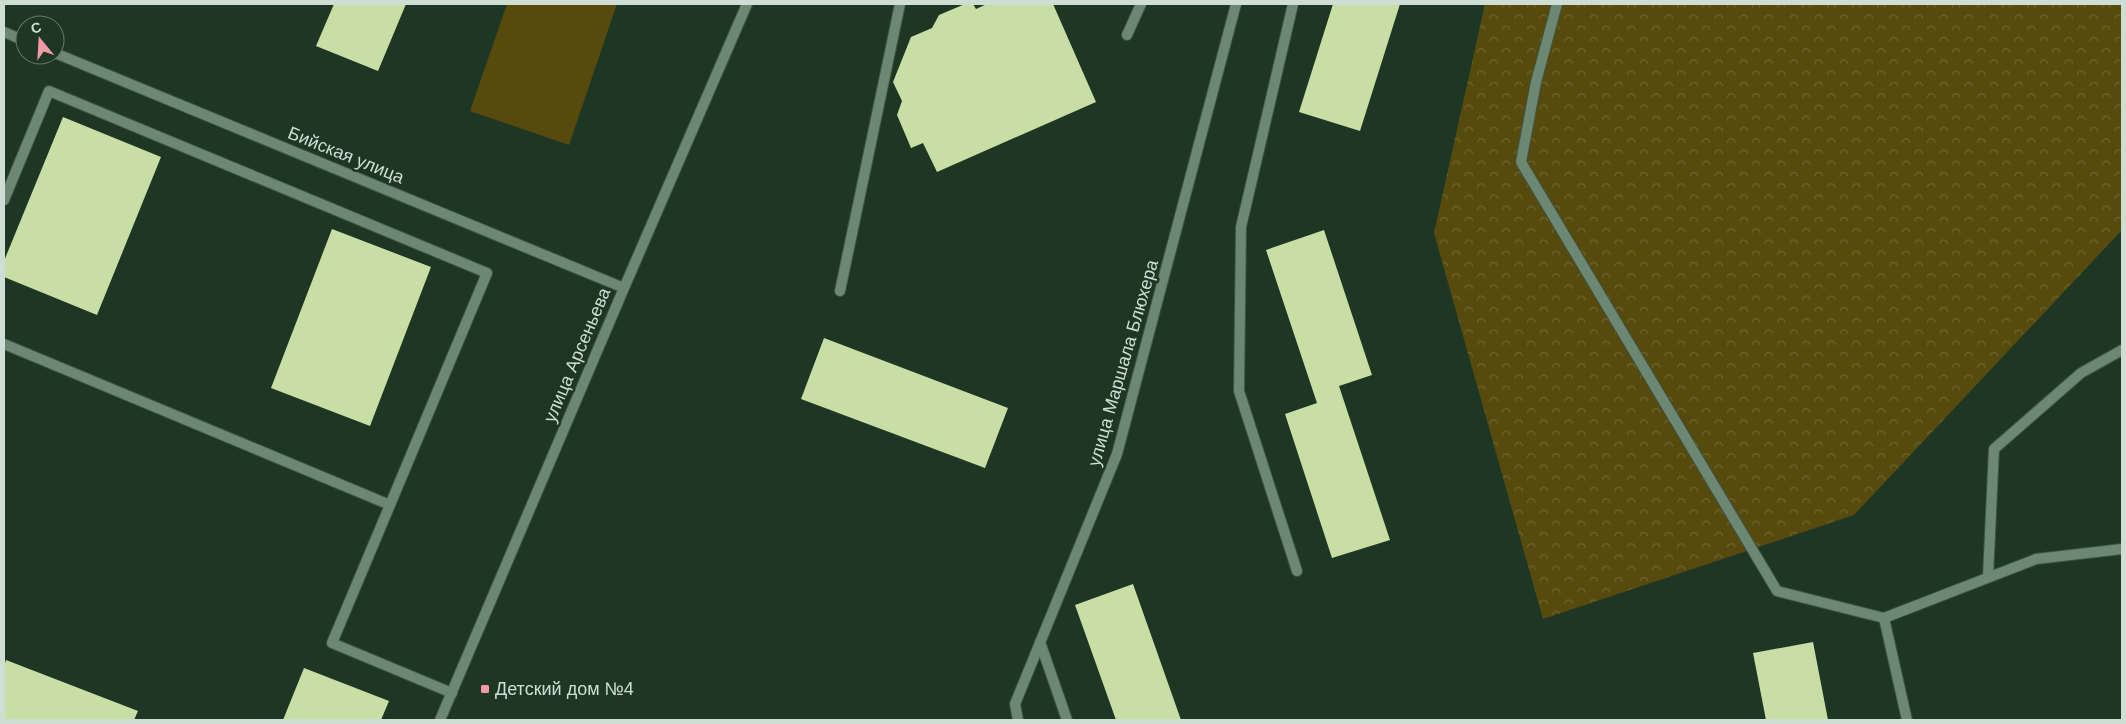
<svg xmlns="http://www.w3.org/2000/svg" width="2126" height="724" font-family="Helvetica,sans-serif">
<style>
.green{fill:#574a0d}
.forest{fill:url(#forest-crowns)}
.building{fill:#c9dea4}
.lines{fill:none;stroke-linecap:round;stroke-linejoin:round}
.service-casing{stroke:#3e5445;stroke-width:12}
.minor-casing{stroke:#3e5445;stroke-width:12}
.service{stroke:#6c8772;stroke-width:10}
.minor{stroke:#6c8772;stroke-width:10}
.poi-dot{fill:#f39aa7;stroke:#1e3725;stroke-width:2}
.labels{text-anchor:middle;dominant-baseline:central;stroke-width:5;stroke-linejoin:round;paint-order:stroke}
.street-label{font-size:18px;fill:#cfded2;stroke:#1e3725}
.poi-label{font-size:18px;fill:#cfded2;stroke:#1e3725;text-anchor:start}
</style>
<defs>
<pattern id="forest-crowns" width="20" height="18" patternUnits="userSpaceOnUse" patternTransform="scale(1.25)"><rect width="20" height="18" fill="#574a0d"/><path d="M2 6a3 3 0 1 1 6 0M12 15a3 3 0 1 1 6 0" fill="none" stroke="#6e642f"/></pattern>
</defs>
<rect width="100%" height="100%" fill="#1e3725"/>
<path class="green" d="M507,4H617L569,145L470,111Z"/>
<path class="forest" d="M1485,4H2122V230L1854,515L1543,619L1434,233Z"/>
<path class="building" d="M334,4H406L378,71L316,46Z
M965,4H973L976,9L987,4H1053L1096,102L937,172L923,143L911,148L897,115L902,101L893,82L911,37L932,28L939,15Z
M1333,4H1400L1360,131L1299,112Z
M63,117L161,157L97,315L4,277V261Z
M332,229L431,267L370,426L271,388Z
M1324,230L1372,375L1339,386L1390,540L1332,558L1285,414L1317,403L1266,250Z
M824,338L1008,408L985,468L801,399Z
M1133,584L1181,720H1116L1075,605Z
M1813,642L1828,720H1766L1753,653Z
M6,660L138,711L134,720H4V666Z
M304,668L389,701L381,720H283Z"/>
<g class="lines">
<g class="service-casing">
<path id="service" d="M1293,4L1241,227L1239,391L1297,571
M1557,4L1536,82L1521,162L1777,591L1884,618L2036,559L2122,549
M1127,35L1141,4
M4,200L49,91L487,273L390,505
M840,291L900,4
M4,344L390,505L332,643L452,693
M1988,577L1994,449L2081,373L2122,350
M1884,618L1907,720"/>
</g>
<g class="minor-casing">
<path id="minor" d="M4,32L25,41
M55,53L624,288
M1040,642L1067,720
M440,720L624,288L747,4
M1018,720L1015,704L1117,454L1236,4"/>
</g>
<use href="#service" class="service"/>
<use href="#minor" class="minor"/>
</g>
<rect class="poi-dot" x="480" y="684" width="10" height="10" rx="2.5"/>
<g class="labels">
<g class="street-label">
<text transform="translate(346 155) rotate(22)">Бийская улица</text>
<text transform="translate(577 355) rotate(-67)">улица Арсеньева</text>
<text transform="translate(1123 363) rotate(-74)">улица Маршала Блюхера</text>
</g>
<g class="poi-label">
<text x="495" y="689">Детский дом №4</text>
</g>
</g>
<rect width="2126" height="724" fill="none" stroke="#cfded2" stroke-width="10"/>
<g transform="translate(40 40) rotate(342)"><circle r="24" fill="#1e3725" stroke="#657a6a"/>
<path d="M0-4L9 19L0 12L-9 19Z" fill="#f39aa7"/>
<text y="-8" font-size="14" font-weight="bold" text-anchor="middle" fill="#cfded2">С</text>
</g>
</svg>
